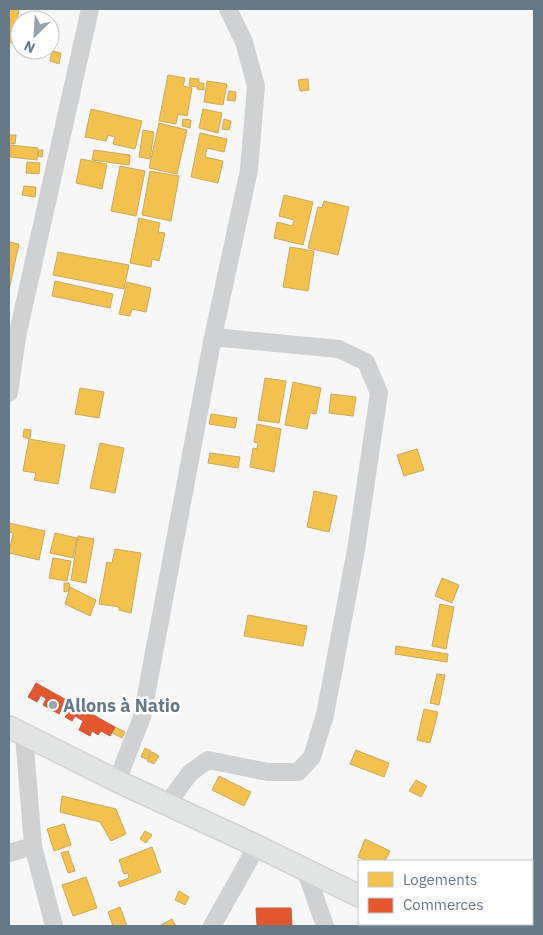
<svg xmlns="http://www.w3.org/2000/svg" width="543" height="935" font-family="'IBM Plex Sans',sans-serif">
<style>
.homes{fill:#f2c14e;stroke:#c8ab5f}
.shops{fill:#e4572e;stroke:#be6149}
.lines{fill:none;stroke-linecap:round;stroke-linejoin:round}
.major-casing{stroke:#d3d3d5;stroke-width:24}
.minor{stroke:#cfd1d2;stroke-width:18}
.major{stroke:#e2e3e3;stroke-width:21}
.poi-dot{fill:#99a4ae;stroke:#fff;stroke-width:2}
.labels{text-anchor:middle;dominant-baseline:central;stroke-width:5;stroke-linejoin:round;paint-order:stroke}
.poi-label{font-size:18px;font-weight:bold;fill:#677887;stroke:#fff;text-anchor:start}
</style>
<rect width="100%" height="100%" fill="#f7f7f7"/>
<path class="homes" d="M9,9H19L13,43L9,42Z
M52,51L61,53L59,64L50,61Z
M168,75L185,78L183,86L192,88L187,116L178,114L176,124L159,121Z
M190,78L199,79V83H204V90L197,89L198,87L189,86Z
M308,79L309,90L300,91L298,80Z
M207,81L227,84L223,105L204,102Z
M229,91L236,92L235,101L227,100Z
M91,109L142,121L135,149L113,144L115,137L108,135L106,141L85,137Z
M203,109L222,113L218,133L199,128Z
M183,119L191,120L190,128L182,126Z
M224,119L231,121L229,130L222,129Z
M159,123L187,130L177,174L149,168Z
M143,130L154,132L150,159L139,157Z
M200,133L227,139L224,152L207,148L205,157L223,161L218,183L191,177Z
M9,135H16L15,144L9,143Z
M10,145L38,148L37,160L10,157Z
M39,150H43L42,157L38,156Z
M94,150L130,155L129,165L92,160Z
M81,159L107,164L102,189L76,183Z
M27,162L40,163L39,174L26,173Z
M120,166L145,171L136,216L111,211Z
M150,171L179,176L171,221L142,215Z
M24,186L36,187L35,197L22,195Z
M284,195L313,202L303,245L274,238L277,222L292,226L294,220L279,216Z
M324,201L349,207L338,255L308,248L318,207L322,208Z
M139,218L160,223L158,232L165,233L159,261L152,259L151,267L130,263Z
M9,242L19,244L9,290Z
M290,247L314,251L308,291L283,287Z
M58,252L129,265L124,289L53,275Z
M55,281L113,294L110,308L52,296Z
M127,282L151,288L146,312L132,309L130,316L119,314Z
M265,378L286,381L279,423L258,420Z
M293,382L321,388L316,414L310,413L307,429L285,425Z
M80,388L104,392L99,418L75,414Z
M331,394L356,397L353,416L329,413Z
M211,414L237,418L235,428L209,424Z
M257,424L281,429L274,472L250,467L253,448L257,449L258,443L254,442Z
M24,429L31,430L30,439L23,437Z
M29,439L65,445L58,484L34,480L36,473L23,471Z
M100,443L124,448L115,493L90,488Z
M417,449L424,470L404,476L397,455Z
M210,453L240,457L238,468L208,463Z
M314,491L337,496L329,532L307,527Z
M9,523L45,531L39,560L9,553L13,533L9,532Z
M55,533L77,538L73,558L50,553Z
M78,536L94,539L86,583L71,580Z
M115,549L141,553L131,613L119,610V607L99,604L107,562L112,563Z
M53,558L71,561L67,581L49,578Z
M442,578L459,585L452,603L435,596Z
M64,583H69L70,587L68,591L64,592Z
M70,587L96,600L90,616L65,604Z
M440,604L454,607L446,649L432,646Z
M248,615L307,626L303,646L244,636Z
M396,646L448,654L447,662L395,654Z
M437,674L445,675L439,705L430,703Z
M424,709L438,712L430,743L417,740Z
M115,727L125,732L122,738L112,733Z
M145,748L151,751L147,759L141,757Z
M356,750L389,763L384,777L350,764Z
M152,752L159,756L154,764L147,761Z
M219,776L251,792L244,806L212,790Z
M416,780L427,786L421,797L409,791Z
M62,796L116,809L126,834L111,841L100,822L60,812Z
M64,824L71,845L54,851L47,829Z
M145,831L152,835L146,843L140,839Z
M365,839L390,851L385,861H368L358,857Z
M152,847L161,872L120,887L118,882L129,878L128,873L124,874L119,860Z
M68,851L75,871L68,873L61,853Z
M86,877L97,908L73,916L62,885Z
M179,891L189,897L185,905L175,900Z
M120,907L127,926H113L108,912Z
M172,919L176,926H162L161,925Z
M495,924H508L507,926H501Z"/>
<path class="shops" d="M36,683L115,727L110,736L101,731L98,735L92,731L90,736L79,730L83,721L75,716L72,721L65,717L67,714L60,711L59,714L43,705L46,699L41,695L37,702L28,697Z
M256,908H291L292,926H257Z"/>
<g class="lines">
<g class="major-casing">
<path id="major" d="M9,727L117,781L257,846L359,896
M414,924L419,926"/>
</g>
<path class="minor" d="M9,393L17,337L90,9
M24,735L33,846L54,926
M117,781L142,717L213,337L249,170L256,86L244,42L228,9
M167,804L190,773L208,760L268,772H298L312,757L325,715L356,550L379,393L366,362L339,349L213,337
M9,853L33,846
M305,869L325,926
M212,926L257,846"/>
<use href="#major" class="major"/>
</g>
<circle class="poi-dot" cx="53" cy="705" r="5"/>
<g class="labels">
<g class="poi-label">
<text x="63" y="705">Allons à Natio</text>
</g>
</g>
<rect width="543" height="935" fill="none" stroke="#677887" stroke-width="20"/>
<rect x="358" y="860" width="175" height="65" fill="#ffffff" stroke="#c2c9cf"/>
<rect x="368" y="872" width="25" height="15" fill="#f2c14e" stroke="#c2c9cf"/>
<text x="403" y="885" font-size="15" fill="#677887">Logements</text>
<rect x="368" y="898" width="25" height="15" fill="#e4572e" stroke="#c2c9cf"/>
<text x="403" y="910" font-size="15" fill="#677887">Commerces</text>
<g transform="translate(35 35) rotate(205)"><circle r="24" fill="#ffffff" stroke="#c2c9cf"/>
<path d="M0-4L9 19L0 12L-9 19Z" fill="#99a4ae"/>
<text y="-8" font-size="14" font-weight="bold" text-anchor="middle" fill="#677887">N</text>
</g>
</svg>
